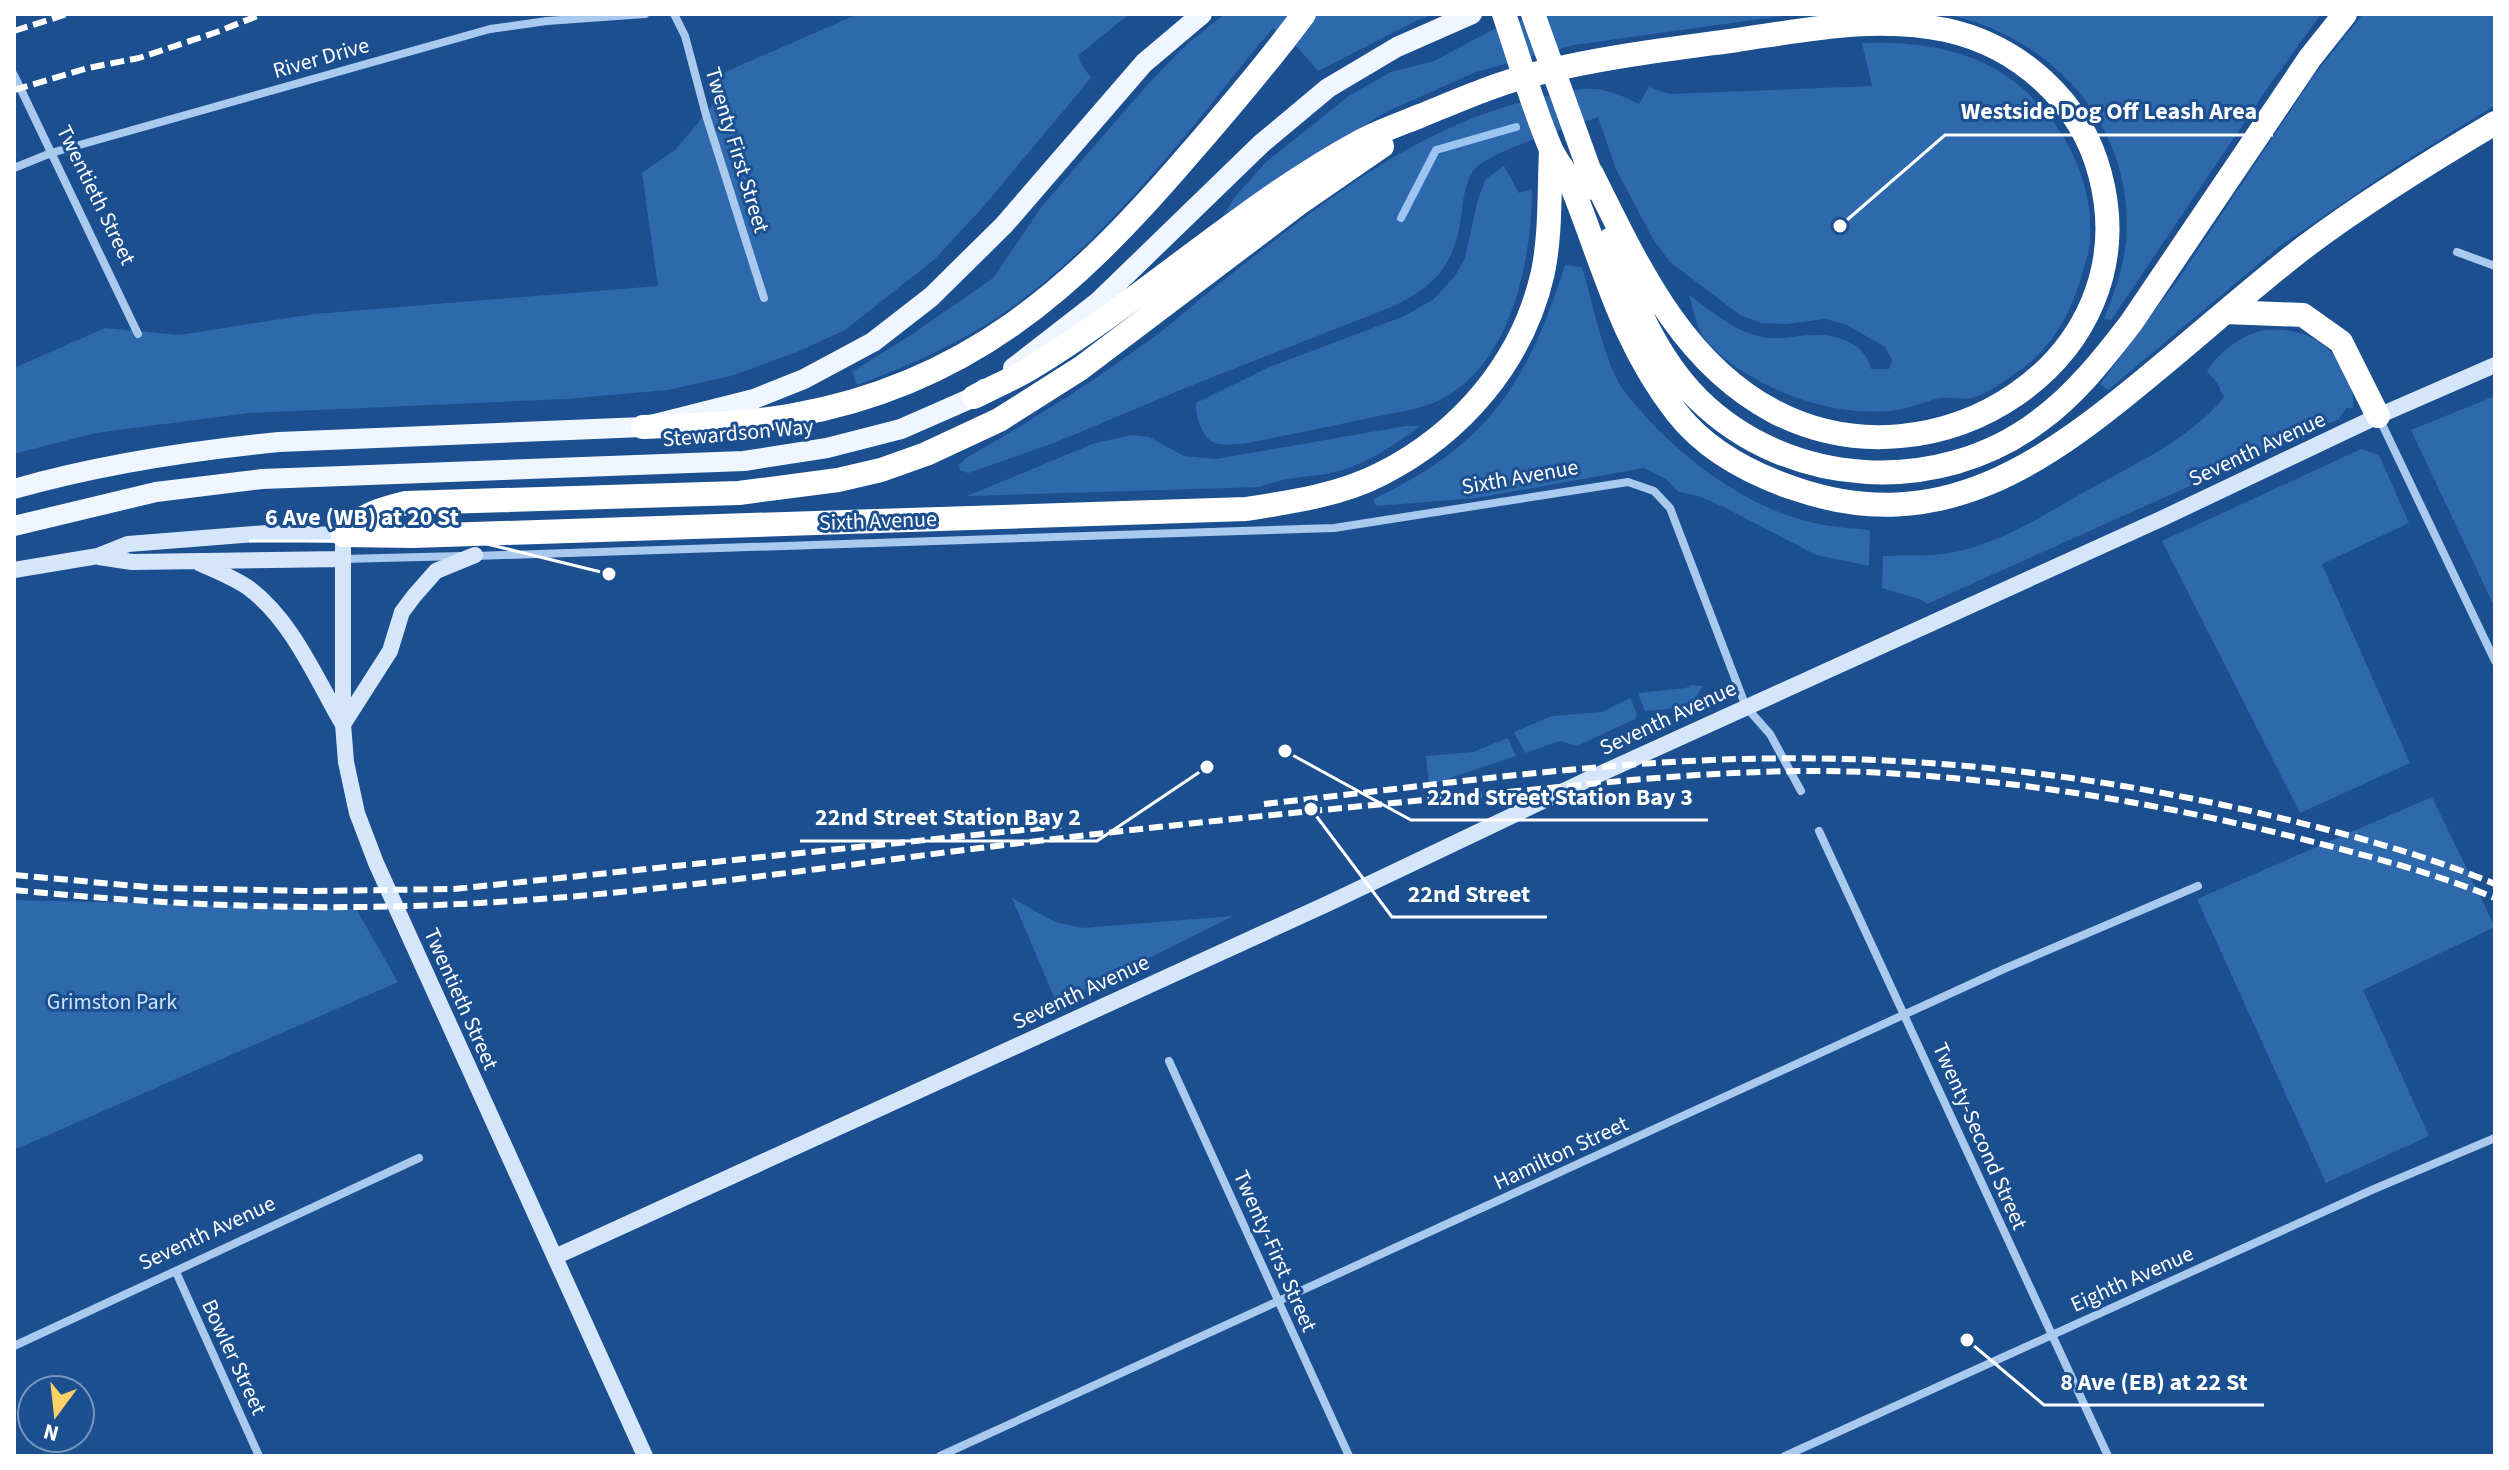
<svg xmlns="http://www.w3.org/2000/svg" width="2509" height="1470" font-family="'Source Sans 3',sans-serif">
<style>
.green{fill:#2e69ad}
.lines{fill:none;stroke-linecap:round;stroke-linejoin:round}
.stream{stroke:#9cc4f0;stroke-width:8}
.street{stroke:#a9c9ee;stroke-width:8}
.secondary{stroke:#d6e6fa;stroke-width:16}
.primary{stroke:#f0f6ff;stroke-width:20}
.highway{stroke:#fff;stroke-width:24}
.rail{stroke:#fff;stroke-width:6;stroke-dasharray:14 6;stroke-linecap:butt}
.labels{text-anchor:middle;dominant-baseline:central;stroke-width:6;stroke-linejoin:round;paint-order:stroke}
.street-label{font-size:22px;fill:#fff;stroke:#1b4f8f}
.park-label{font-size:22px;fill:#cfe3fa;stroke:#1b4f8f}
.leader{fill:none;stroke:#fff;stroke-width:3}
.callout-dot{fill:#fff;stroke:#1b4f8f;stroke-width:3}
.callout-label{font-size:24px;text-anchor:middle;font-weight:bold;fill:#fff;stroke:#1b4f8f;stroke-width:6;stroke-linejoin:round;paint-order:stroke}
</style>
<rect width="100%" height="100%" fill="#1b4f8f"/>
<path class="green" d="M858,14H1129L1079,55L1080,62L1091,78L983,207L935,259L845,330L797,352L731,376L668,390L566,399L249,413L95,433L14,454V368L105,328L179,335L314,314L658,286L642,173L675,150L717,100L723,73Z
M1225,14H1434L1416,21L1318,71L1299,49L1273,28C1241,65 1212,104 1180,142C1119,214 1052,288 968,335C933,355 895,371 857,385L852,372L914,333L993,278L1043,205L1149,83L1188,43Z
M1540,14H1797L1574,45L1476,72L1388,111L1310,157L1224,215L1234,198L1266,162L1350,95L1391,72L1434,61L1490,31Z
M1943,14H2321L2269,86L2111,320L2104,319C2114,294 2123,269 2126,242C2136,129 2053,34 1943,14Z
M2363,14H2495V105L2394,168L2280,246L2108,390L2100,384L2179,278L2315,74Z
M1862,43C1906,41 1959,47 1997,70C2056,106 2095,173 2090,243C2089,254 2084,266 2081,278C2071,312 2053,346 2023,368C2008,378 1989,394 1971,398C1959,400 1946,396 1935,399C1925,402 1915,406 1906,408C1876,416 1838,410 1810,402C1775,392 1724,366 1703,336C1696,325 1693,308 1689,295C1710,310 1730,328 1754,335C1790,346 1815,323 1853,344C1862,350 1869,358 1871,369H1889L1892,360L1885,347L1845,324L1825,319L1787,324L1761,323L1740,315L1670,262L1653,239L1616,169L1598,117C1572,127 1488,151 1474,170C1464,184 1463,202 1461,218C1454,265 1436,285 1394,306L1195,384L1054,443L968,473L960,470L959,465L966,458C1027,423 1087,386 1144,344C1169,327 1191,306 1215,287C1311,212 1413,126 1535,99C1581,88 1595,81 1639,104L1649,87L1670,94L1872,86Z
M1504,166L1519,193L1532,189C1532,260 1511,365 1440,400C1419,410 1392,413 1369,418C1327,427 1284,436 1242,444C1234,444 1223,446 1215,443C1202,438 1195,415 1196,403L1267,368L1402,317L1433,300L1455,276L1465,258L1478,199L1486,179Z
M1565,265L1582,267C1594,306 1600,346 1619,383C1626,395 1637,406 1646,417C1688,463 1748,507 1810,522C1830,527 1850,528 1870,530L1869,566L1816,555L1724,507L1698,496L1679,492L1666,479L1644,468L1476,498L1376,506L1373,499C1488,446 1528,382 1565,265Z
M2263,330C2274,330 2285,329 2296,332C2329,339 2356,375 2353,408H2346L2339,419L1927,604L1922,600L1882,588L1883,556C1910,555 1942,557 1968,549C2012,536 2049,512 2088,490C2135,464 2190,439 2224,397L2217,383L2207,371C2219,352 2241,336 2263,330Z
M2495,396V608L2411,430Z
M1406,426H1420C1392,447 1362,467 1327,474C1305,477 1281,478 1260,487L967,496L1095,443L1132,435L1149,437L1184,456L1216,459Z
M2361,449L2379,455L2409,523L2322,564L2410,763L2300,813L2162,541Z
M1691,685L1703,686C1689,712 1671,708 1645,711L1638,693L1686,688Z
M1630,698L1637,714L1635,719L1577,746L1560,741L1525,753L1514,732L1552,716L1602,712Z
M1508,738L1516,756L1429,785L1426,756L1473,752Z
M2432,797L2495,927L2363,990L2429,1136L2326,1183L2197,899Z
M1012,898L1055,922L1083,928L1233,916L1057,1004Z
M14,900L356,909L398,982L14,1150Z"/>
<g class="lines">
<path class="stream" d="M1401,218L1436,150L1516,127"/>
<path class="street" d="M674,14L685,36L706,115L764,298
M14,75L138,334
M14,168L51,153L490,29L547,21L645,14
M2457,252L2495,266
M2380,420L2495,661
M475,556L1334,528L1628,482L1654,491L1670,508L1746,707L1770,734L1801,791
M343,559L461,556
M1819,831L2108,1456
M1169,1061L1349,1456
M176,1272L259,1456
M14,1346L419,1158
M940,1456L2006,968L2198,886
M1785,1456L2374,1189L2495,1138"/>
<path class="secondary" d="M99,557L132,562L343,559
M199,563C216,571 235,578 250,589C292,621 316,678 342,723
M14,570L98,556L128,544L267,533L343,535V724L346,762L357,813L376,863L645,1456
M344,723L390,651L402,612L414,596L436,571L475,555
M557,1256L1327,904L1591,778L2163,518L2378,416L2495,365"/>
<path class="primary" d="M1013,368L1098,302L1261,144L1328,88L1397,47L1472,14
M14,489C101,464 188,451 279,442L643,427L754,399L804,379L873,342L931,297L1004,225L1144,63L1202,14
M14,526L156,492L262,479L744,461L827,448L901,429L974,397L984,389"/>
<path class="highway" d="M1504,14C1519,58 1532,104 1550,147C1555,160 1566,171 1571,184C1604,266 1621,341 1677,413C1706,450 1749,473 1793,488C1941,540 2046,462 2154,372C2205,330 2254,286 2306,246C2366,201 2431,161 2495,123
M1533,14L1596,189
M1611,239C1631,296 1655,356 1698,399C1788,488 1938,497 2039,421C2075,395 2104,358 2131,323L2310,58L2345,14
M2226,312L2303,315L2341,342L2378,416
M974,397C993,387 1013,379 1031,368C1145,299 1243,205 1361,141C1380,131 1400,124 1420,116C1459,100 1497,83 1539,73C1603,57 1671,49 1737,40C1806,30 1877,15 1946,30C2019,46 2081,101 2100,174C2150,361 1935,495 1775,412C1681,363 1637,264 1592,174
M643,427C693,425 744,424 794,415C968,384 1074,288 1185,159C1226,112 1267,64 1304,14
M343,535L413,536L1246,509C1292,502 1340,495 1381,474C1462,433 1523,361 1543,272C1551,232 1549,191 1551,151
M343,535C360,515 381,509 406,503L739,493L838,480L881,470L926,454L999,420L1081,368L1298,204L1382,146"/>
<path class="rail" d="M14,31L67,14
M14,90L88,68L139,58L217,32L262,14
M1264,804C1404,789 1548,768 1689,761C1883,751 2065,769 2255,812C2336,831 2418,852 2495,884
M14,875L159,888L312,891L454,889L1061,826
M14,890C155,904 296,911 438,905C644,897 849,863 1054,839C1246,816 1439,799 1631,780C1715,773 1801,768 1885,773C2024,781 2163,804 2298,838C2364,855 2432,872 2495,898"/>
</g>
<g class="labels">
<g class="street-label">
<text transform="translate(321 58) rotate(-16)">River Drive</text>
<text transform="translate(737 150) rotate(73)">Twenty First Street</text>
<text transform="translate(96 195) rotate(64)">Twentieth Street</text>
<text transform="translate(738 433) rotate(-5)">Stewardson Way</text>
<text transform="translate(2257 449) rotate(-25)">Seventh Avenue</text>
<text transform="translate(1520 477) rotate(-10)">Sixth Avenue</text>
<text transform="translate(878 521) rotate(-2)">Sixth Avenue</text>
<text transform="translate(1668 718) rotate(-25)">Seventh Avenue</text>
<text transform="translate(1081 992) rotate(-25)">Seventh Avenue</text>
<text transform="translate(461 999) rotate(66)">Twentieth Street</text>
<text transform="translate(1980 1136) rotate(66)">Twenty-Second Street</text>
<text transform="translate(1561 1153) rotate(-25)">Hamilton Street</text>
<text transform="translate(207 1233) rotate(-25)">Seventh Avenue</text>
<text transform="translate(1275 1251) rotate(66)">Twenty-First Street</text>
<text transform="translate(2132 1279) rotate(-24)">Eighth Avenue</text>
<text transform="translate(234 1357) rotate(65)">Bowler Street</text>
</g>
<g class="park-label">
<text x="112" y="1002">Grimston Park</text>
</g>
</g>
<path class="leader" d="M1840 226L1945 135H2273M609 574L475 541H249M1285 751L1411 820H1708M1207 767L1097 841H800M1311 809L1392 917H1547M1967 1340L2044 1405H2264"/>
<g class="callout-dot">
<circle cx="1840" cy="226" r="8"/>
<circle cx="609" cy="574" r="8"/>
<circle cx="1285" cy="751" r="8"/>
<circle cx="1207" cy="767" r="8"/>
<circle cx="1311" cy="809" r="8"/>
<circle cx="1967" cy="1340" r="8"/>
</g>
<g class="callout-label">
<text x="2109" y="119">Westside Dog Off Leash Area</text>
<text x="362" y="525">6 Ave (WB) at 20 St</text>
<text x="1560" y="805">22nd Street Station Bay 3</text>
<text x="948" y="825">22nd Street Station Bay 2</text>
<text x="1469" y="902">22nd Street</text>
<text x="2154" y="1390">8 Ave (EB) at 22 St</text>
</g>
<rect width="2509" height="1470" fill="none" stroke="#ffffff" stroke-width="32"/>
<g transform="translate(56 1414) rotate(195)"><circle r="38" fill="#1b4f8f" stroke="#7695bc" stroke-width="2"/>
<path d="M0-6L14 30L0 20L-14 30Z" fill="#ffd166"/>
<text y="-12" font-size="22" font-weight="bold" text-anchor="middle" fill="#ffffff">N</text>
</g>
</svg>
